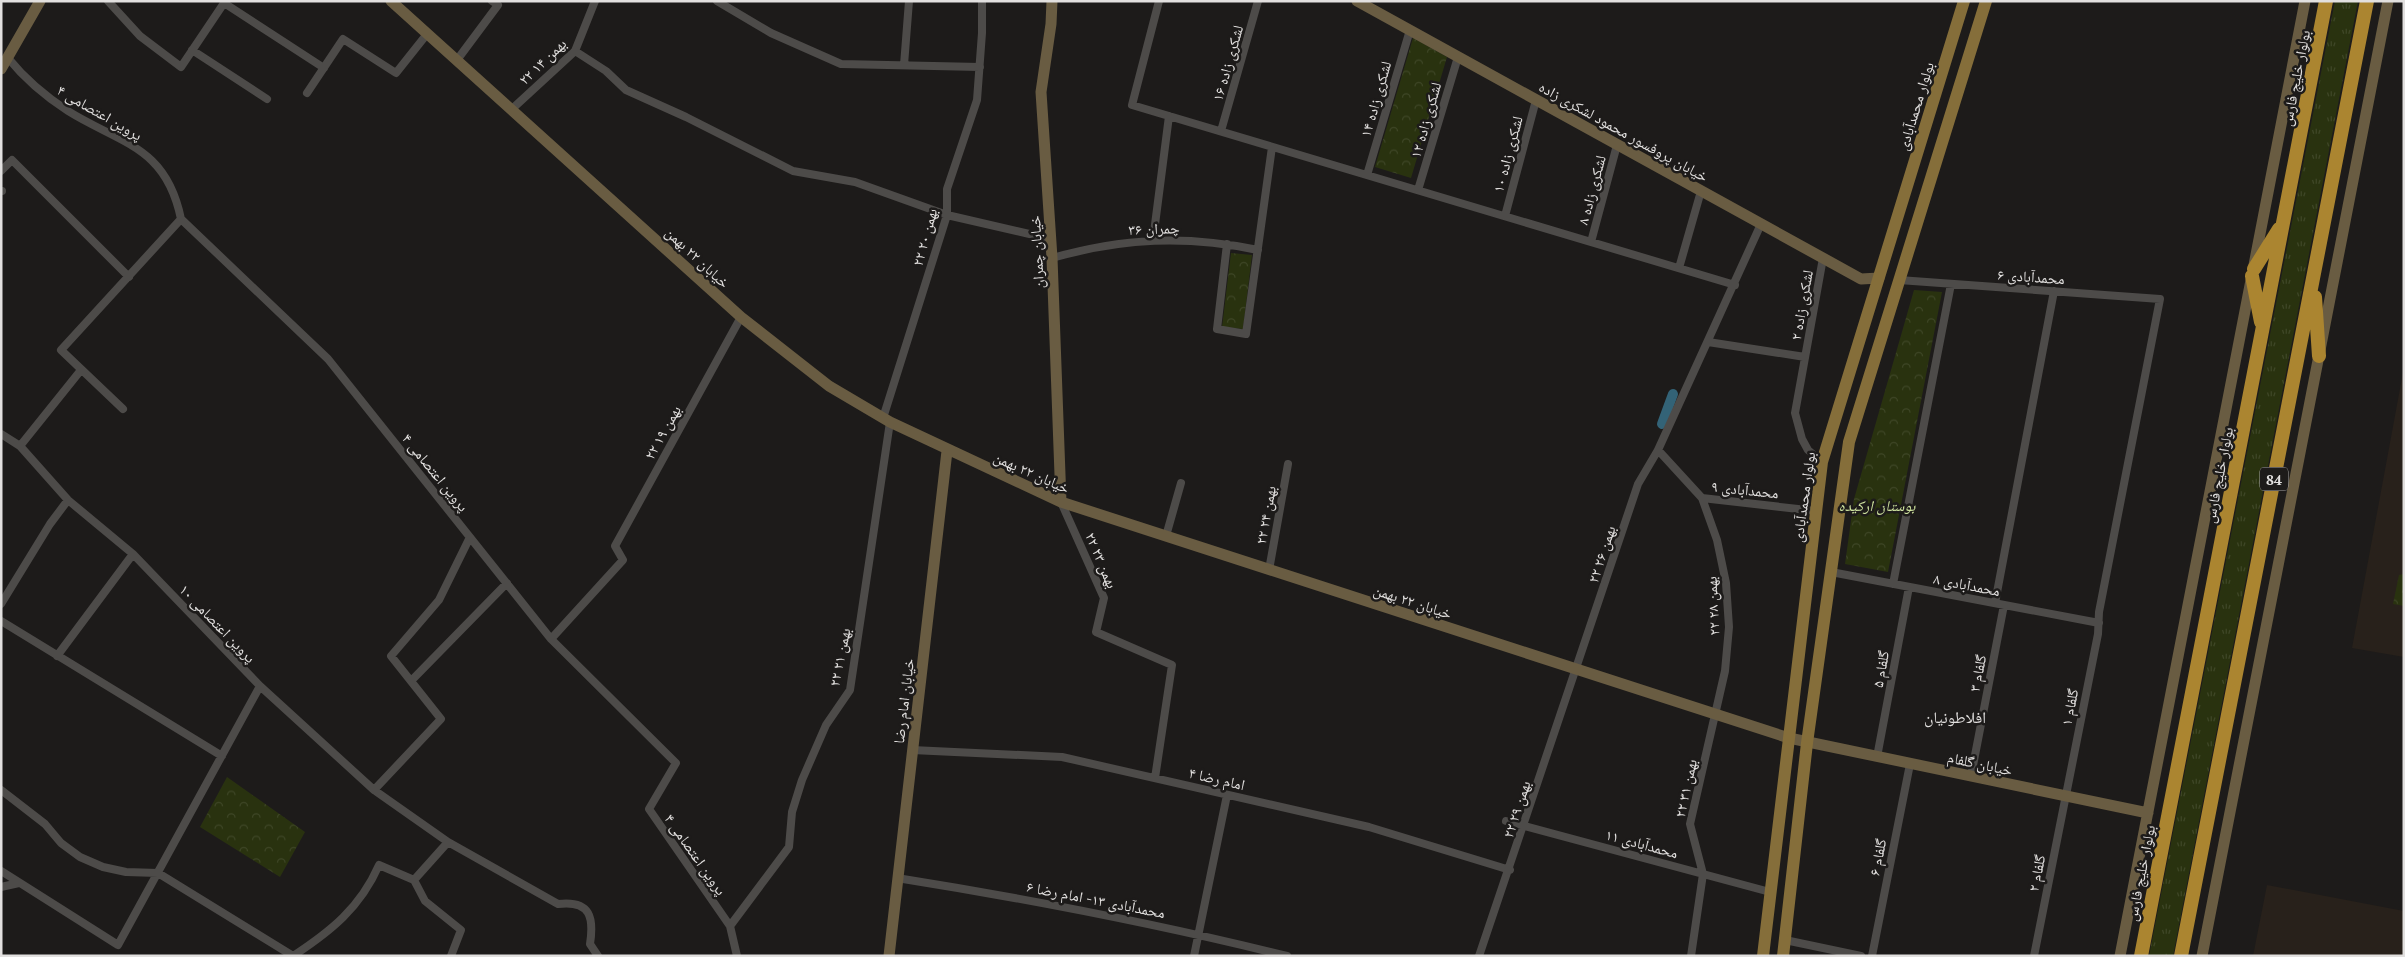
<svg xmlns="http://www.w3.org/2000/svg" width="2405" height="957" font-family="'PT Serif','Noto Naskh Arabic',serif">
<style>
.built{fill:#28211b}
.grass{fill:url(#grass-tufts)}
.park{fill:url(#park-crowns)}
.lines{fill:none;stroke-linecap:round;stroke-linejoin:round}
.canal{stroke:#336377;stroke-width:10}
.street{stroke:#4d4b49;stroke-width:8}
.secondary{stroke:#695c42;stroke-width:11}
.primary{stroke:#856e3a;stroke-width:12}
.highway{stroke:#ab8530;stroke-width:14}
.labels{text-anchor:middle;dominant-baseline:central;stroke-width:5;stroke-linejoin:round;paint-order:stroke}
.shield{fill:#1d1b1a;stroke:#a7a5a4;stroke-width:1}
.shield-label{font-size:14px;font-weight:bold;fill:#e2e0df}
.street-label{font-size:15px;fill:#e2e0df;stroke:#1d1b1a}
.park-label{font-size:15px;font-style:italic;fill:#cfe39f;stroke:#1d1b1a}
.neighbourhood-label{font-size:16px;fill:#e2e0df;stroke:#1d1b1a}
</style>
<defs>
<pattern id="grass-tufts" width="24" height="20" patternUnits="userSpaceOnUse" patternTransform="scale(1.25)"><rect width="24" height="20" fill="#29320f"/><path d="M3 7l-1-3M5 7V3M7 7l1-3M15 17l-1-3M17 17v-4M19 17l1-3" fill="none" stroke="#3e4626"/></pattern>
<pattern id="park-crowns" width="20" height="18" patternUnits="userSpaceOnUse" patternTransform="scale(1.25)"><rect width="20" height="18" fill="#29320f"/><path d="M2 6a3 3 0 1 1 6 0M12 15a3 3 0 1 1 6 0" fill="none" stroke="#3e4626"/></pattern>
</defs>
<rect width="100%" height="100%" fill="#1d1b1a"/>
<path class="built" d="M2404,367V657L2352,648Z
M2267,885L2404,911V956H2253Z"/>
<path class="grass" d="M2335,1H2358L2173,956H2149Z"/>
<path class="park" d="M1413,38L1447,57L1411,178L1375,167Z
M1231,253L1252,255L1243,329L1222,327Z
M1914,290L1942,292L1888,572L1845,564L1854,499Z
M2404,574V606L2393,604L2399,575Z
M227,777L305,832L280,877L200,827Z"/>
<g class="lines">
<path class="canal" d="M1662,424L1673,394"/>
<path class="street" d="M108,1L140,36L181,67L224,3L324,68
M717,1L771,33L841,64L980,67
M1159,1L1132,105L1735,285
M192,50L267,99
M575,51L606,71L626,90L686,117L793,171L855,182L947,215L1051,239
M8,58C25,79 45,96 68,111C121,144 166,146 181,219L328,359L551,639L676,763L649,809L730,926L737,956
M457,60L498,5L492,1
M904,65L909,1
M307,93L343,39L396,73L427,34
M512,109L575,51L595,1
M1221,131L1258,1
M1,171L12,160L129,277
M1367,175L1410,30
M1418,190L1458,57
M1,191H2
M1505,216L1536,100
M1153,240L1169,116
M1591,242L1617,145
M1227,244L1217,329L1246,334L1272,147
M1052,258C1123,238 1185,235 1258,250
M1679,268L1701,191
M1899,280L2160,299L2099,612L2098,634L2034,956
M1708,342L1805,357
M123,409L61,350L181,219
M883,418L947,215V189L977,100L982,33V1
M1,434L20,446L68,500L133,554L260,686L118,945L1,871
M20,446L81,370
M1658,450L1702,498L1717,540L1726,583L1729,627L1725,671L1690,824L1703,874L1691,956
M1822,462L1808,450L1802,439L1795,413L1823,258
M1702,498L1816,511
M1061,502L1104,598L1096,632L1172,665L1155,778
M1166,536L1181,483
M1269,570L1288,464
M1831,572L2099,623
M1893,584L1951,284
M1995,603L2054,291
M1,604L50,524L68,500
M1,621L222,756
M551,639L623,560L615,546L741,317
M57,656L133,554
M411,681L507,583
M260,686L374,790L448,842
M912,750L1062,757L1369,827L1510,870
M1877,757L1909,587
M1971,776L2004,605
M1,790L45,824L61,843L80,857L103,867L126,872L158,873L293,956
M374,790L441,719L391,656L439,600L470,537
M1506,821L1770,892
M897,878C1029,899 1158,924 1287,956
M414,880L425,901L461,930L451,956
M1,887L19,883
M730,926L789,847L792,812L802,780L826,725L850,690L890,422
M1785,940L1861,956
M293,956C331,931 360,908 379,865L414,880L448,842L558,904C591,900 594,918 590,944L598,956
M1194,956L1227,795
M1479,956L1638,484L1658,450L1761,224
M1872,956L1910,764"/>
<path class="secondary" d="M391,1L741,317L829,386L890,422L1061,502L1789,738L2148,813
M1052,1L1051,24L1041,92L1052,258L1061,502
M1357,1L1861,279L1879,278
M1,69L40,1
M2254,265L2305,1
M889,956L947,451
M2120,956L2251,280
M2202,956L2388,1"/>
<path class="primary" d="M1763,956L1822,462L1964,1
M1783,956L1807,743L1849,442L1986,1"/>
<path class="highway" d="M2254,269L2279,229
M2252,276L2261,322
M2315,297L2319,356
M2141,956L2326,1
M2181,956L2367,1"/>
</g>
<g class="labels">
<rect class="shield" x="2260" y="467.5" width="28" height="23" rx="4"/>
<g class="shield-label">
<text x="2274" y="479">84</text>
</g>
<g class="street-label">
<text transform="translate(542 61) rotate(-44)">۲۲ بهمن ۱۴</text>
<text transform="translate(1227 63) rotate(-74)">لشکری زاده ١۶</text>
<text transform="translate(2295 78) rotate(-79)">بولوار خلیج فارس</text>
<text transform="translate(1375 99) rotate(-74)">لشکری زاده ١۴</text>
<text transform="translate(1915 106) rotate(-73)">بولوار محمدآبادی</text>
<text transform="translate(100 112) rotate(30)">پروین اعتصامی ۴</text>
<text transform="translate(1425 120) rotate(-74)">لشکری زاده ١٢</text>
<text transform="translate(1624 131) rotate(29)">خیابان پروفسور محمود لشکری زاده</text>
<text transform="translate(1507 154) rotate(-75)">لشکری زاده ١٠</text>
<text transform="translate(1591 190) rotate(-75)">لشکری زاده ٨</text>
<text transform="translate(1154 228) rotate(-2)">چمران ۳۶</text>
<text transform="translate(924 237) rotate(-75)">۲۲ بهمن ۲۰</text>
<text transform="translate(1036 252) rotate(-93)">خیابان چمران</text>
<text transform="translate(698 257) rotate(43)">خیابان ۲۲ بهمن</text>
<text transform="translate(2031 276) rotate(4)">محمدآبادی ۶</text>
<text transform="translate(1801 305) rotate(-80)">لشکری زاده ۲</text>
<text transform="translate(662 432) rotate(-61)">۲۲ بهمن ۱۹</text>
<text transform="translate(436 472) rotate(51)">پروین اعتصامی ۴</text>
<text transform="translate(1032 472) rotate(24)">خیابان ۲۲ بهمن</text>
<text transform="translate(2218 475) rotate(-79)">بولوار خلیج فارس</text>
<text transform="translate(1745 489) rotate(6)">محمدآبادی ۹</text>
<text transform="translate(1803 497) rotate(-82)">بولوار محمدآبادی</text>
<text transform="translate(1265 515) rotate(-80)">۲۲ بهمن ۲۴</text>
<text transform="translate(1601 554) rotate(-72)">۲۲ بهمن ۲۶</text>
<text transform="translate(1102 560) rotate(67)">۲۲ بهمن ۲۳</text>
<text transform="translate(1967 584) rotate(11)">محمدآبادی ۸</text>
<text transform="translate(1413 601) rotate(18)">خیابان ۲۲ بهمن</text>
<text transform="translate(1712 606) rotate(-93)">۲۲ بهمن ۲۸</text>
<text transform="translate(218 623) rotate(46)">پروین اعتصامی ۱۰</text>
<text transform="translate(839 657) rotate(-79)">۲۲ بهمن ۲۱</text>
<text transform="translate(1880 669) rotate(-80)">گلفام ۵</text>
<text transform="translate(1977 673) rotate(-79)">گلفام ۳</text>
<text transform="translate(903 701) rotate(-83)">خیابان امام رضا</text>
<text transform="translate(2069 707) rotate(-79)">گلفام ۱</text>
<text transform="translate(1980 763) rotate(12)">خیابان گلفام</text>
<text transform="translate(1217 778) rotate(13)">امام رضا ۴</text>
<text transform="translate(1685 788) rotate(-78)">۲۲ بهمن ۳۱</text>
<text transform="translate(1516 809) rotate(-72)">۲۲ بهمن ۲۹</text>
<text transform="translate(1642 843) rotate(15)">محمدآبادی ۱۱</text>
<text transform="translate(696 854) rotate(55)">پروین اعتصامی ۴</text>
<text transform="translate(1877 857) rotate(-79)">گلفام ۶</text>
<text transform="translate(2036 873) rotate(-79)">گلفام ۲</text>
<text transform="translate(2140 873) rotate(-79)">بولوار خلیج فارس</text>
<text transform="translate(1096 899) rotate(11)">محمدآبادی ۱۳- امام رضا ۶</text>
</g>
<g class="park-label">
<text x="1877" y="505">بوستان ارکیده</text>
</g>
<g class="neighbourhood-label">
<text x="1955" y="717">افلاطونیان</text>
</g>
</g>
<rect width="2405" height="957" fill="none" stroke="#e2e0df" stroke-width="5"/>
</svg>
